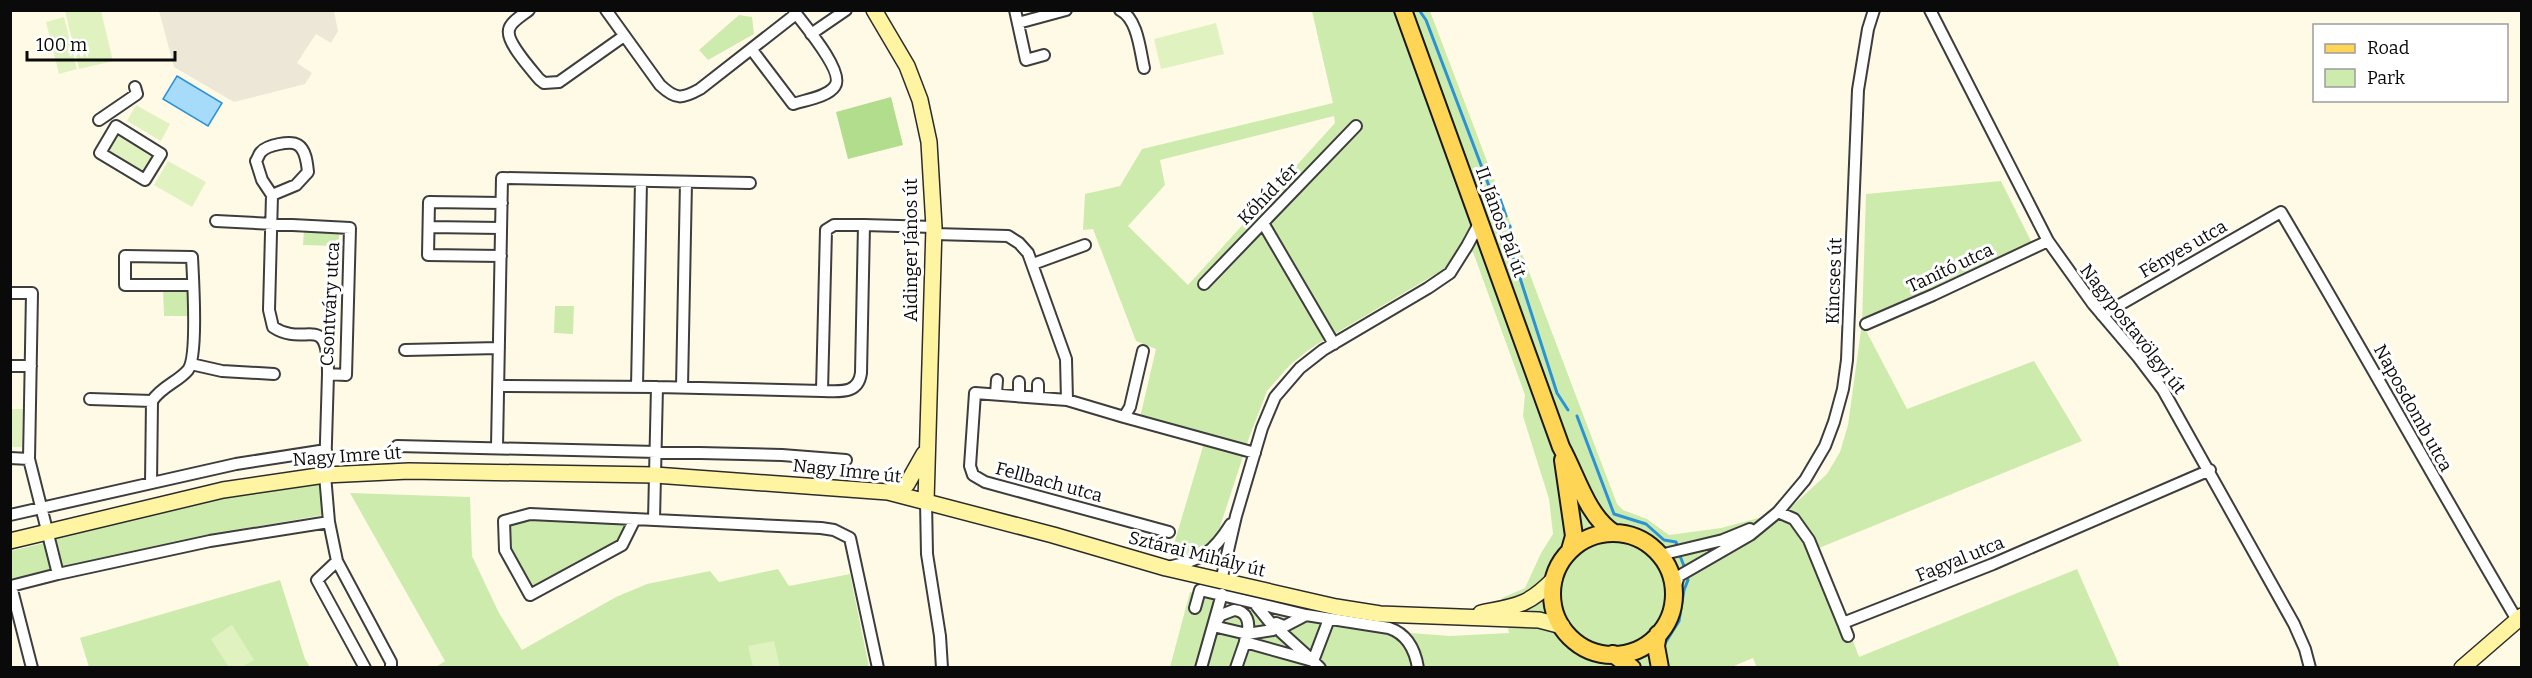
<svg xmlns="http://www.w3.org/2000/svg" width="2532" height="678" font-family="Bitter,serif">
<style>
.green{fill:#ceebae;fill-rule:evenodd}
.forest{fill:#b1dd8d}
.pitch{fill:#e1f2c1}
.plaza{fill:#ede7d7}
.water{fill:#a7dbfa;stroke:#2a92d6;stroke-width:1.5}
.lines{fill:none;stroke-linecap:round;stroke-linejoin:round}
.stream{stroke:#2a92d6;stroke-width:3}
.street-casing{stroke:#3d3d3d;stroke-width:14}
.secondary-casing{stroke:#2c2c2c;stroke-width:18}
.primary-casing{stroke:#1b1b1b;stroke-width:20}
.street{stroke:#fff;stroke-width:10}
.secondary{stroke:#fff4a1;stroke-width:15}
.primary{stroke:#ffd556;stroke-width:16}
.labels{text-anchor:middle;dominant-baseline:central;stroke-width:6;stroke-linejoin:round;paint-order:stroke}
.street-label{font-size:18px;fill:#0a0a0a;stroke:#fff}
</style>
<rect width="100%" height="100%" fill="#fffae6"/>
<path class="green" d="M1312,11H1430L1617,504L1623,510L1647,519L1669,535L1721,528L1788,510L1827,474L1840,452L1848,425L1862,323L1866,194L2001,181L2033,245L1862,323L1907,409L2034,361L2082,441L1819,548L1859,657L2077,569L2120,667L1757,668L1753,658L1729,668L1170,667L1190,592L1357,629L1450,636L1509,633L1502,598L1525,588L1541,553L1553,534L1549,499L1523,416L1525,395L1473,252L1311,348L1290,365L1267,391L1249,438L1218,533L1204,549L1178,556L1171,554L1204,443L1138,426L1156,349L1136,341L1093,229L1083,230L1085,194L1120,186L1142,149L1333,103ZM1334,116L1335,123L1188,285L1128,226L1165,185L1160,160Z
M739,15L752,17L754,34L708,60L699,50Z
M304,229L339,230V246L303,245Z
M163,290H188L189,316H164Z
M555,306H574L573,334L554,333Z
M319,482L323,515L225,532L63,569L56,538C143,516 230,495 319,482Z
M350,493L470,497L472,556L499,613L522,650L616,597L647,584L710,571L719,582L778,569L789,586L850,574L869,667H436L445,661Z
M514,517L634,520L622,545L530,594L506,549L505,521Z
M44,543L51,569L11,579V551Z
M280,580L305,659L310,667H89L80,638Z"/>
<path class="forest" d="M891,97L903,145L848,159L836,112Z"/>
<path class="pitch" d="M65,11H101L113,61L79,69Z
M64,17L77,69L59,74L46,22Z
M1216,23L1224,54L1161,69L1154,39Z
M136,105L170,124L161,141L127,121Z
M116,129L158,154L144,177L102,152Z
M168,161L206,182L192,207L154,185Z
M11,409H23L22,447H11Z
M232,625L254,660L242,667H229L211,639Z
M774,641L780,667H753L748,646Z"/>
<path class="plaza" d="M159,11H334L338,31L331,43L316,34L306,49L297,63L312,73L305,84L234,102L174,67Z"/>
<path class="water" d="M177,76L222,103L208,126L163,99Z"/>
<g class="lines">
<path class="stream" d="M1419,10L1426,20L1489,186L1498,193L1506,216
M1510,226L1511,250L1557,393L1568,410
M1577,416L1614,514L1646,524L1664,540L1676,542L1677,545
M1680,556L1684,566
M1664,645L1679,621L1684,590L1688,580L1687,576"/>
<g class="street-casing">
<path id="street" d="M529,10C523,15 510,22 509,30C506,42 531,69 539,79L544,83L559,82L624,36
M606,10L660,85C676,100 682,99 700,89L796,14
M1015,10L1026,60L1044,55
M1120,10C1138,19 1140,51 1144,68
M1930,10L2048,241L2093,304L2138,357L2163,390L2294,624L2305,649L2310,668
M1018,23L1066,10
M811,34L846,10
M752,50L793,104C805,100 828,97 835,86C845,72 803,23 794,11
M99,120L137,94L135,87
M116,126L161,154L145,180L100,153Z
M272,195L262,180L256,161C258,158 259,154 261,152C267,145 291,140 298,145C306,150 307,163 308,172L296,185L272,195L269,310L273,327C306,349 328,309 328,374
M216,221L350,228L346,375L328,374L325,475L329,522L337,561L391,662V668
M1263,223L1334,344
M429,227L501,228
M934,234L1008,236L1019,243L1028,253L1066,359L1067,400
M501,256L428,255L429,202L502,203
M1033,264L1085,245
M1204,284L1356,126
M10,293H32L29,459L58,574L210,541L329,522
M2102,315L2281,212C2361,347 2437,484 2517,620
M1866,324L1933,295L2048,241
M405,350L499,348
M1143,351L1130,407L1124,417L1067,400L975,393L970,466L973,475L985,482L1169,532
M191,364L222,371L274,374
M10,366H31
M499,386L657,387L822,391C839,391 858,395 861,373L864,225L934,227
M637,387L641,181
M682,387L686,182
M822,391L826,230L834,225H864
M996,394L997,380
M1019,396V382
M1038,397V384
M90,399L152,401
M1124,417L1255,453
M397,446L782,455L846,460
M497,447L502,178L750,183
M10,458L29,459
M151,483L152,401C162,386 178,382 188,370C198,357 193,277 192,257L125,256V285H193
M926,501L927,554L940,636L942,668
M1778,512L1794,519L1809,540L1843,623L1993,564L2210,470
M10,515L236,464L326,450
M635,519L622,545L530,595L505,550L504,521L530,514L821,528L834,530L850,538L878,668
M654,520L657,387
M1660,555L1723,540L1750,529
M337,561L317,580L365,668
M1168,567C1202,560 1213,553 1231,524
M1221,581L1236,516L1262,428L1275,397L1300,368L1323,350L1428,288L1450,273L1467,246L1480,222
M1674,591L1679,576L1750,535L1778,512L1805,480L1825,446L1834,422L1843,389L1847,360L1858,90L1868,29L1874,10
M1256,605L1273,626L1276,623L1281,625V632L1313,661L1329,619
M1195,608L1200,590L1306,615L1389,628C1407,634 1415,649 1418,668
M1234,610C1248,611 1250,624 1247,634L1213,626L1221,615Z
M1843,623L1848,636
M1283,627L1306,615
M1245,641L1247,634L1273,630
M32,668L11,586L58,574
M1201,668L1222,594
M1236,668L1245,642L1313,661L1320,668"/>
</g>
<g class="secondary-casing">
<path id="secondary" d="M874,10L907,66L920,100L929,142L934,227L926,501
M888,492L907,484L924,454
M10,541L223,490L325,475L409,471L655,475L888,492L1053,535L1166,568L1336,607L1380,614L1539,620L1562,626
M1481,613C1516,606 1528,606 1554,579
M2462,668L2522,616"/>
</g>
<g class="primary-casing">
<path id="primary" d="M1403,10L1561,447C1577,476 1587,516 1614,533
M1563,460L1574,536L1570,550
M1552 594a61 61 0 1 1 122 0a61 61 0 1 1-122 0Z
M1658,634L1656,646L1660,668
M1613,654L1632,668"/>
</g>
<use href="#street" class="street"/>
<use href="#secondary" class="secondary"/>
<use href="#primary" class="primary"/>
</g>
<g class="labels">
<g class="street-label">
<text transform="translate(1268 194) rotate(-46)">Kőhíd tér</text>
<text transform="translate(1501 222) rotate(70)">II. János Pál út</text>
<text transform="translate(2183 249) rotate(-30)">Fényes utca</text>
<text transform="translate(911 250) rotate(-90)">Aidinger János út</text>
<text transform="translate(1950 268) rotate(-25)">Tanító utca</text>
<text transform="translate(1834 281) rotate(-88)">Kincses út</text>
<text transform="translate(330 304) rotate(-87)">Csontváry utca</text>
<text transform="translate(2133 329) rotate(52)">Nagypostavölgyi út</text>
<text transform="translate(2413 408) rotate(61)">Naposdomb utca</text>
<text transform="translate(347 456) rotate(-4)">Nagy Imre út</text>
<text transform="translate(847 471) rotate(6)">Nagy Imre út</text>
<text transform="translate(1049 482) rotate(15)">Fellbach utca</text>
<text transform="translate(1197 554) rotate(14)">Sztárai Mihály út</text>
<text transform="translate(1960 559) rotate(-22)">Fagyal utca</text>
</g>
</g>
<rect width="2532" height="678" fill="none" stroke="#0a0a0a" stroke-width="24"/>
<rect x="2313" y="24" width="195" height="78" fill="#ffffff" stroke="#9d9d9d" stroke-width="1.5"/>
<rect x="2325" y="44" width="30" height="9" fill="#ffd556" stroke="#9d9d9d" stroke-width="1.5"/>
<text x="2367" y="54" font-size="18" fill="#0a0a0a">Road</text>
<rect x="2325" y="69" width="30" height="18" fill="#ceebae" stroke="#9d9d9d" stroke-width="1.5"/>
<text x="2367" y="84" font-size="18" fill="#0a0a0a">Park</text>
<path d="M27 51v9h148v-9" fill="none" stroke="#0a0a0a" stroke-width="3"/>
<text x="36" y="51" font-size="18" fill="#0a0a0a" stroke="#ffffff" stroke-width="4.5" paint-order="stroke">100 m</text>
</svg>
